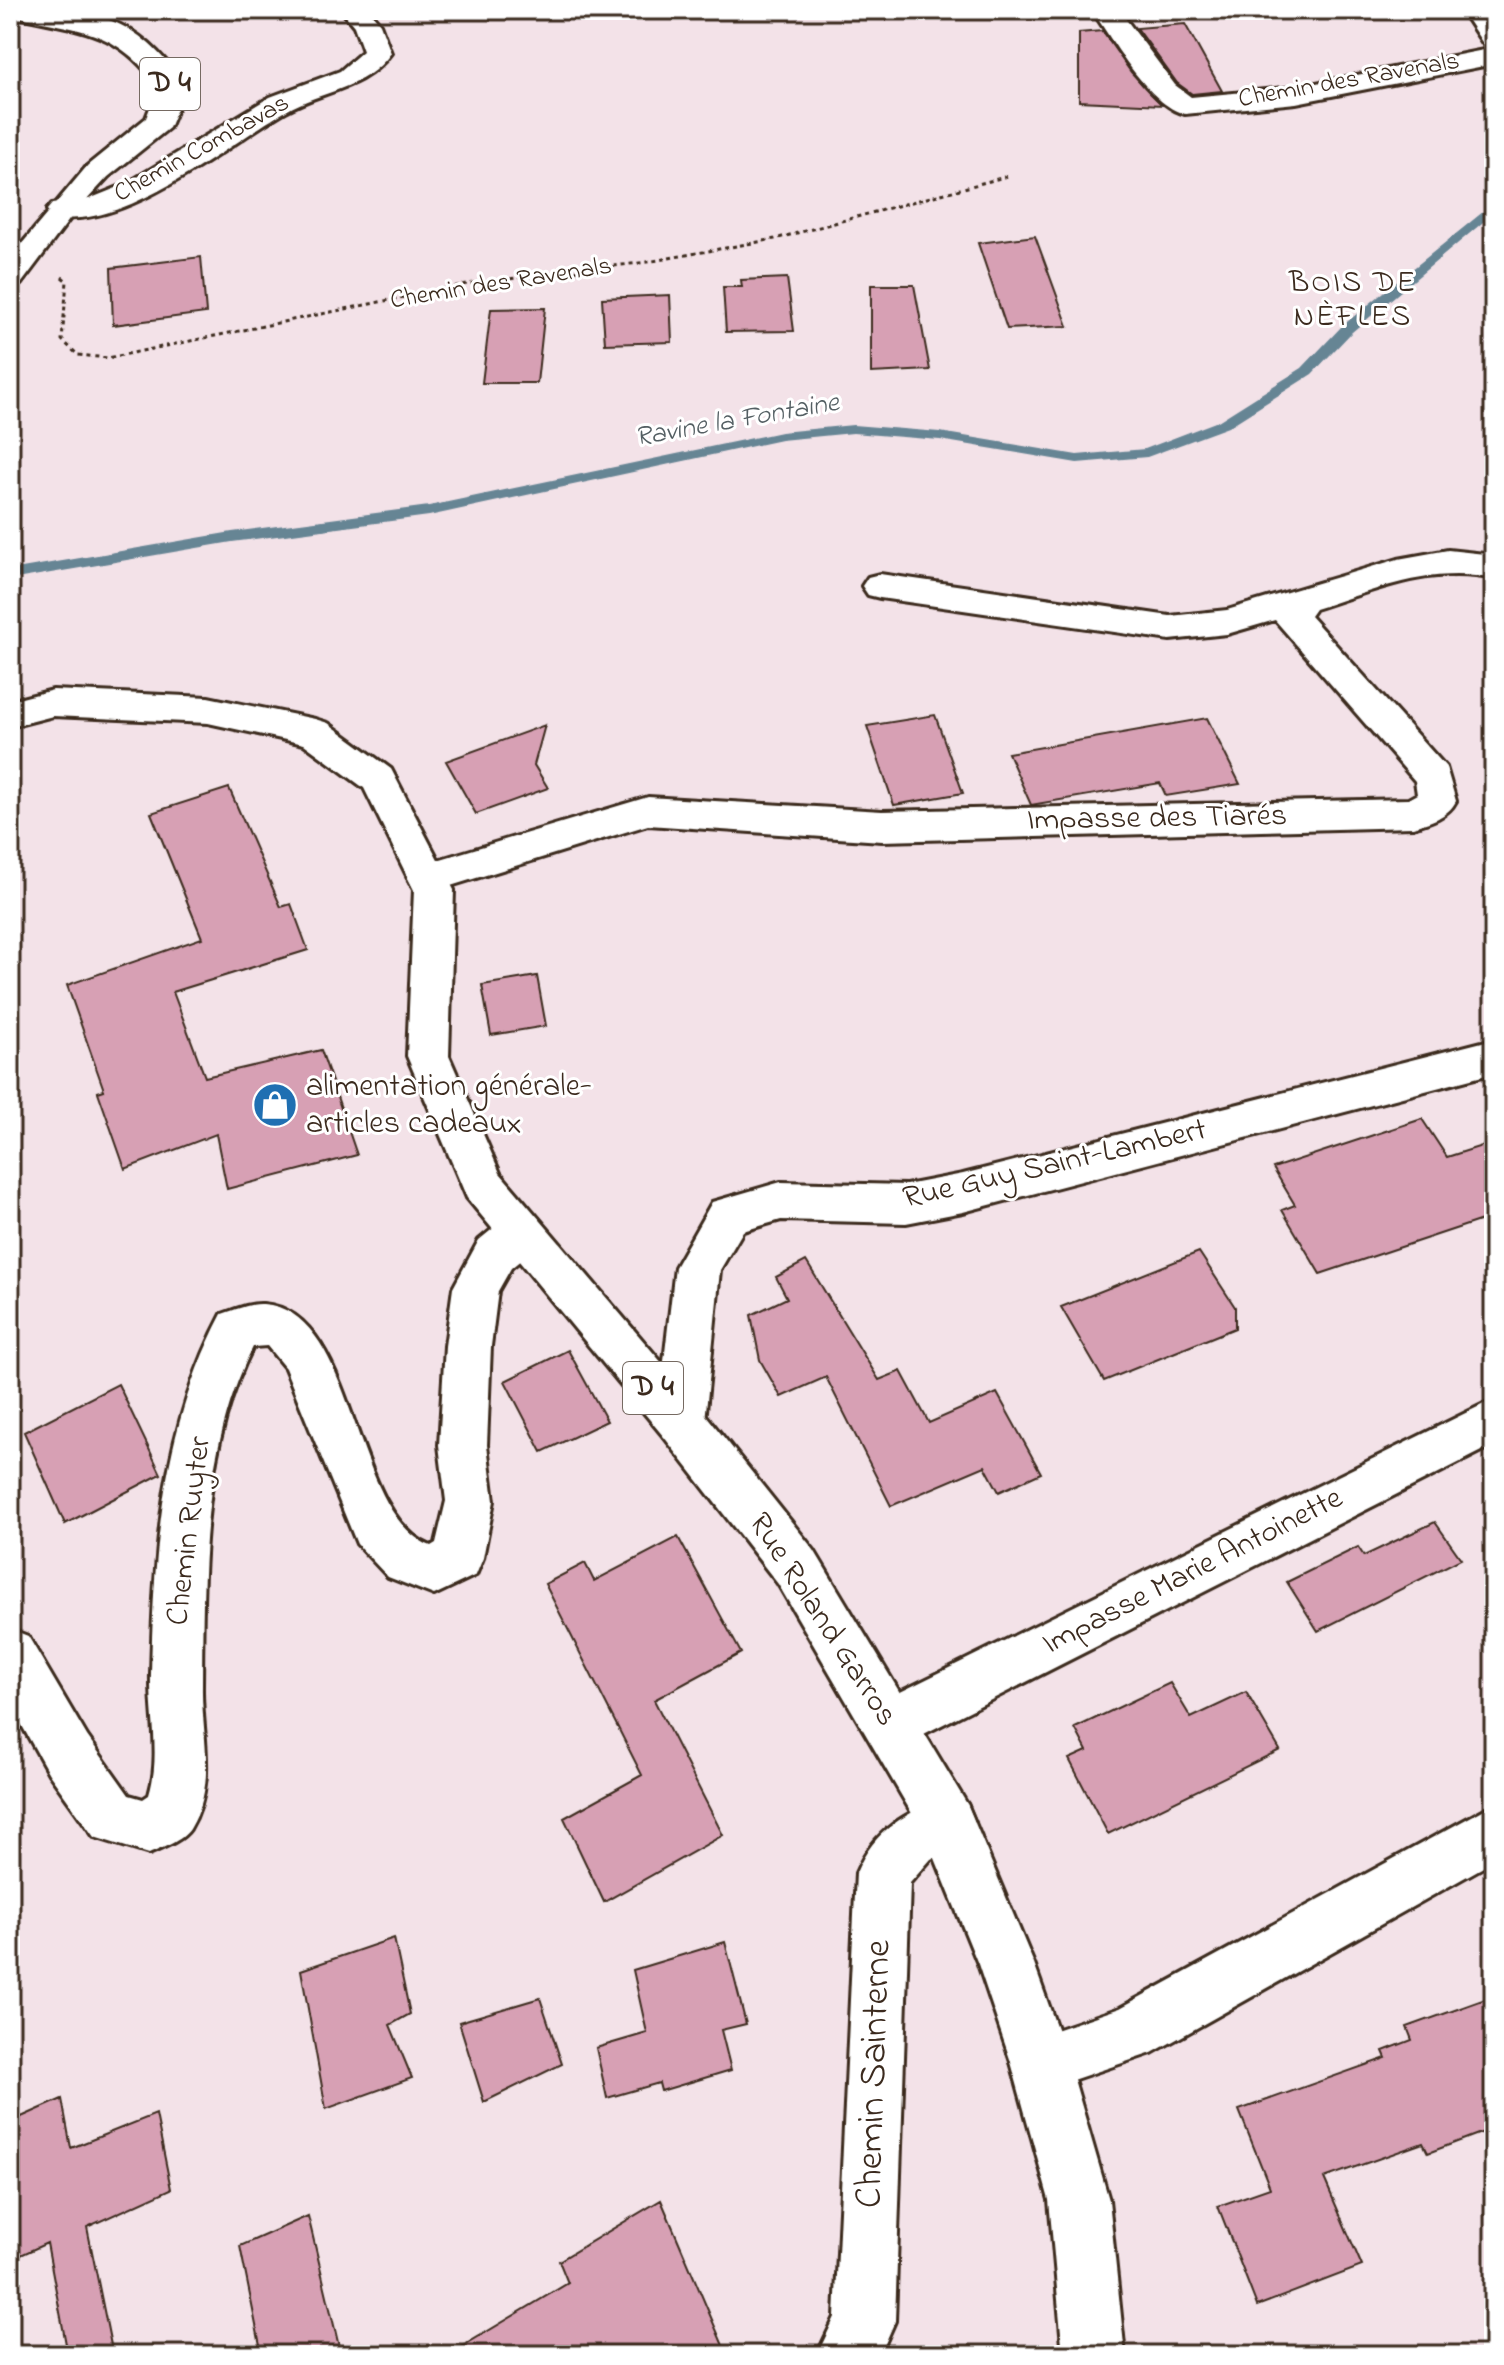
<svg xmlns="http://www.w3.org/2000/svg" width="1504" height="2365" font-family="'Indie Flower',sans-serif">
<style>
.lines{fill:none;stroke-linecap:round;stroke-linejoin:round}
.stream{fill:#668594;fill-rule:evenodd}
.building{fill:#d7a0b4;stroke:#3b2a1e;stroke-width:2}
.minor-casing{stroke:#3b2a1e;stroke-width:6}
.major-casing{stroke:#3b2a1e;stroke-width:6}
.path{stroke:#3b2a1e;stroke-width:3;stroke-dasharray:4 4;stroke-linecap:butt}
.minor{fill:#fff;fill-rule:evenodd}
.major{fill:#fff;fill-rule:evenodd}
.labels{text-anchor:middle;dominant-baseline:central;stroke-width:6;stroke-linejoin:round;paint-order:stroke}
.far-street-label{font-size:26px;fill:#3b2a1e;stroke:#fff}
.far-water-label{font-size:28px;font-style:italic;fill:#545f63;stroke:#fff}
.shield{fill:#fff;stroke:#766a62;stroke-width:2}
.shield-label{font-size:30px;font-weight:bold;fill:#3b2a1e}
.far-quarter-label{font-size:30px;letter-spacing:2px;fill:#3b2a1e;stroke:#fff}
.street-label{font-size:32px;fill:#3b2a1e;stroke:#fff}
.poi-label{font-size:32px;fill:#3b2a1e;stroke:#fff;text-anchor:start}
.near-street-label{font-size:38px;fill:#3b2a1e;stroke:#fff}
</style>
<rect width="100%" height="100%" fill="#f3e2e8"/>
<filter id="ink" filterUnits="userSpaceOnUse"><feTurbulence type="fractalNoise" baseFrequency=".0125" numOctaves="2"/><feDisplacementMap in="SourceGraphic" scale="16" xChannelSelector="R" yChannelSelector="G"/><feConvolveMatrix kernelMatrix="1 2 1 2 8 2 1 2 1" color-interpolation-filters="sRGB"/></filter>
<g filter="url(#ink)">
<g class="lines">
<path class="stream" d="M1494,203V213L1352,332L1312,374L1228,427L1147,457L1077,463L940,440L853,433L781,440L429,516L232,542L10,580V570L232,532L429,506L781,432L853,425L940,432L1077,455L1145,449L1218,421L1302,368L1342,326Z"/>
</g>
<path class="building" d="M1185,24L1222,91L1192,94L1177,83L1137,28Z
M1102,31L1131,72L1162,105L1079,101V33Z
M1035,236L1068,326L1007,329L978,243Z
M201,257L206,313L113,325L111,268Z
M787,278L794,331L726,332L723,287H742L741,280Z
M871,285H914L930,370L871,373Z
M670,295L672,342L605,344L602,298Z
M545,308L537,383H482L491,309Z
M935,715L963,793L894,805L867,726Z
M1207,718L1240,784L1166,796L1160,783L1031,805L1008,753Z
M545,725L534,765L548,788L476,814L446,761Z
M229,788L281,907L291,904L308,950L173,992L205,1077L321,1050L357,1155L227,1189L216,1134L125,1169L98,1092L104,1090L67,985L202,938L151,813Z
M537,976L546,1026L491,1035L482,985Z
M1422,1119L1447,1157L1494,1142V1216L1320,1274L1282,1210L1295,1205L1273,1168Z
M1199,1252L1235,1307V1328L1104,1381L1061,1307Z
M806,1261L879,1380L901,1371L929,1423L997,1393L1041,1473L999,1492L985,1466L891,1506L826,1377L781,1397L760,1360L751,1315L787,1298L776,1277Z
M568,1350L607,1421L542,1452L505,1381Z
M118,1384L161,1474L65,1524L24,1432Z
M1435,1522L1461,1559L1318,1631L1287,1582L1358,1547L1364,1556Z
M678,1537L741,1653L654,1700L723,1835L604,1902L564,1818L642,1775L545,1584L585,1563L594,1581Z
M1170,1683L1191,1718L1246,1692L1280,1750L1108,1834L1069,1759L1087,1751L1075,1728Z
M394,1938L410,2014L390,2025L412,2078L326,2109L301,1970Z
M725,1942L746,2024L721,2030L731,2070L661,2091L659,2083L607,2098L596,2048L647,2033L633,1970Z
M1494,1996V2128L1428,2153L1423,2143L1324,2178L1362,2266L1257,2306L1218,2206L1270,2188L1239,2110L1386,2058L1383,2051L1412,2040L1407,2027Z
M540,1998L562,2064L484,2102L459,2022Z
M62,2099L71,2148L156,2114L171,2189L87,2227L113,2355H68L47,2243L10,2260V2122Z
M661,2200L727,2355H448L568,2283L559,2261Z
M308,2216L341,2355H262L240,2246Z"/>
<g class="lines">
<g class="minor-casing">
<path id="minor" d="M341,10H369L380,24L391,53C365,90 322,90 286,111C227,145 121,234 52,216L47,210L52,204L89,199L126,184L270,97L340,71L363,51L354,26Z
M1092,10H1119L1175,85L1191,97L1296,87L1494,48V64L1296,103L1185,114C1150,106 1112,40 1092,10Z
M1461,10H1487L1494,20V47L1484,45Z
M1448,550L1494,555V579C1431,565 1375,590 1315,609L1310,616L1446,767L1456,801C1448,817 1430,822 1413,827L882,841L648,825L428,893L414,889L408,878L414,867L648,797L882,811L1408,799L1417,794L1415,781L1275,620L1227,634L1170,640L880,598L868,595L862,586L868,577L880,574L1170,616L1227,610L1398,559Z
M1494,1039V1073L963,1212L906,1223L781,1220L743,1231L720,1270L705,1421L698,1437L681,1443L664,1437L657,1421L675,1267L712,1202L781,1182L906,1185L963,1174Z
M522,1213L538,1218L544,1232L538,1246L511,1268L498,1291L491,1346L487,1445L494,1501L483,1558L476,1575L434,1595L388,1577L357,1544L285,1368L267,1346L253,1347C201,1449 203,1574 202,1686C201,1735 218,1783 190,1829C182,1841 162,1848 149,1854L94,1837L49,1774L10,1704V1629L28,1636L87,1736L129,1795L143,1799L149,1795C161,1755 150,1716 151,1674C154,1549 162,1427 222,1314C234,1310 250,1303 263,1304C359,1311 349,1514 431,1546L436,1543L446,1501L439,1445L445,1346L453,1288L479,1240L506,1218Z
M1494,1399V1445L910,1741L892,1749L874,1741L866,1723L874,1705Z
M948,1796L967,1804L975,1823L967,1842L931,1859L910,1883L895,2321L880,2355H817L835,2317L856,1873C875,1828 905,1814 948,1796Z
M1494,1804V1861L1152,2053L1040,2091L1020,2082L1011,2062L1020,2042L1120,2008Z"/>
</g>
<g class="major-casing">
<path id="major" d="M11,10C95,10 135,13 186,87L169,128L108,177L72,216L21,284L10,287V258L88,165L146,118L158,87C117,28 78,31 15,16Z
M53,690L208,697L315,719L328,723L391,769L454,890L449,1056L500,1173L698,1405L814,1550L967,1804L1034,1964L1069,2062L1109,2200L1125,2355H1063L1049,2200L1011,2062L978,1964L928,1841L778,1584L664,1437L467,1198L407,1056L414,890L364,788L304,744L208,723L53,716L10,727V701Z"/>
</g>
<path class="path" d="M62,277L67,281L62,340L78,355L108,358L467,284L647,262L775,239L1008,176"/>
<use href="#minor" class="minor"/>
<use href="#major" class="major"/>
</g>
</g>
<defs>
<g id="shop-disc" transform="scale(2.3)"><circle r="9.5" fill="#1f6fb2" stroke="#fff"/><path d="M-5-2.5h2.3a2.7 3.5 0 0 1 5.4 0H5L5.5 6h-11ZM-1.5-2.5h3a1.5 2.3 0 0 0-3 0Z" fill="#fff"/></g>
</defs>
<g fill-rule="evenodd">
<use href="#shop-disc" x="275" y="1105"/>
</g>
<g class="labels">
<g class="far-street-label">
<text transform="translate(1349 81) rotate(-10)">Chemin des Ravenals</text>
<text transform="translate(202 149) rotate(-29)">Chemin Combavas</text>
<text transform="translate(501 284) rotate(-9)">Chemin des Ravenals</text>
</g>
<g class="far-water-label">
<text transform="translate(737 421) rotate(-10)">Ravine la Fontaine</text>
</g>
<g class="shield">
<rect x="140" y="58" width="60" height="52" rx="6"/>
<rect x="623" y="1362" width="60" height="52" rx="6"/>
</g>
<g class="shield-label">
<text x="170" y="84">D 4</text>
<text x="653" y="1388">D 4</text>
</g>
<g class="far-quarter-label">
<text x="1353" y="284">BOIS DE<tspan x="1353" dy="34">NÈFLES</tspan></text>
</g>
<g class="street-label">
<text transform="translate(1157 819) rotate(-1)">Impasse des Tiarés</text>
<text transform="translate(1055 1165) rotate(-13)">Rue Guy Saint-Lambert</text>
<text transform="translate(190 1531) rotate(-83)">Chemin Ruyter</text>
<text transform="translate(1193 1572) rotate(-27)">Impasse Marie Antoinette</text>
<text transform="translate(822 1620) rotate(57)">Rue Roland Garros</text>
</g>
<g class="poi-label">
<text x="306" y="1087">alimentation générale-<tspan x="306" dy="37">articles cadeaux</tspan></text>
</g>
<g class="near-street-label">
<text transform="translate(875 2074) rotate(-88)">Chemin Sainterne</text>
</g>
</g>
<rect width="1504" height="2365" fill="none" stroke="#fff" stroke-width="40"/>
<rect x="20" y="20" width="1464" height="2325" fill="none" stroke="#3b2a1e" stroke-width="3" filter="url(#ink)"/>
</svg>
